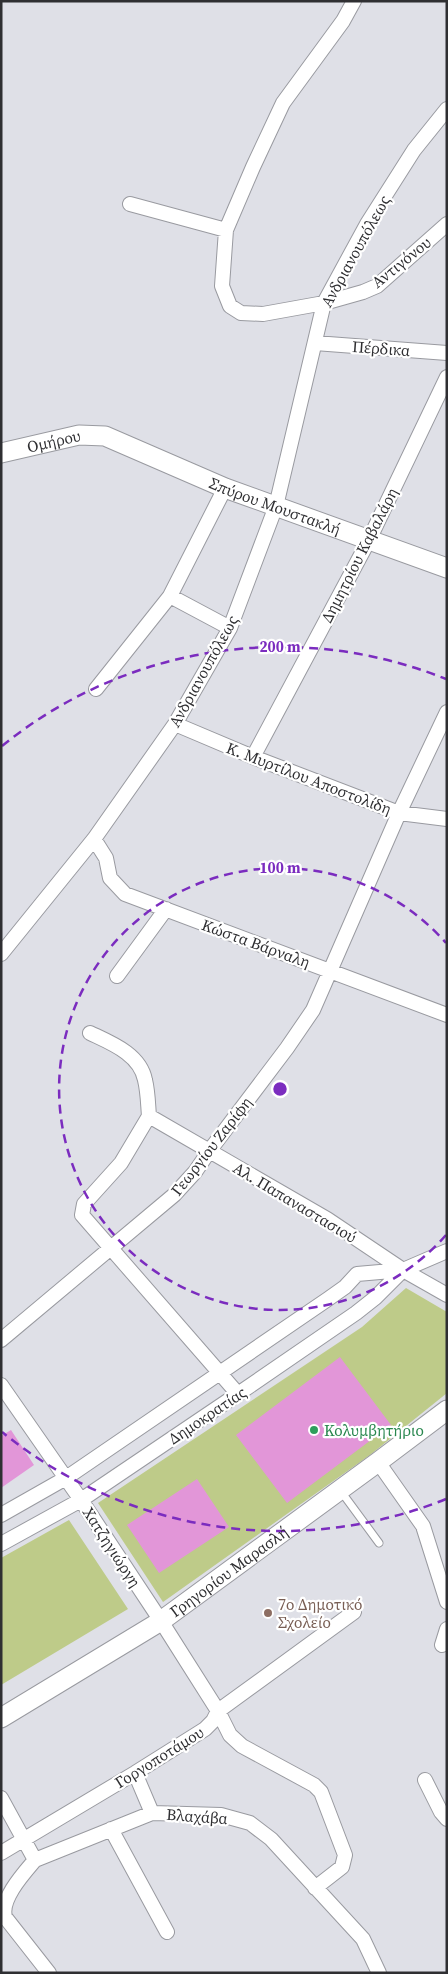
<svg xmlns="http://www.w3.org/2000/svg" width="448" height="1974" font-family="'Source Serif 4',serif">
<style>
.green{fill:#becb89}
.building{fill:#e296d8}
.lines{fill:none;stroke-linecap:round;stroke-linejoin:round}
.lane-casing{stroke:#999aa0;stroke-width:9}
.street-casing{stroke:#999aa0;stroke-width:16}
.secondary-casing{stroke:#999aa0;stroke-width:21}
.lane{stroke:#fff;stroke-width:7}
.street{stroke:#fff;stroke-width:14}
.secondary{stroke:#fff;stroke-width:19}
.ring{fill:none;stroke:#7b2cbf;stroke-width:2.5;stroke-dasharray:9 6}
.leisure-dot{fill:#2e9e5b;stroke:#fff;stroke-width:2}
.education-dot{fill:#8d6e63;stroke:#fff;stroke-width:2}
.labels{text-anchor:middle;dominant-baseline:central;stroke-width:4.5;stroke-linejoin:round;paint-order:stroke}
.street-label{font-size:16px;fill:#2f2f32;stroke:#fff}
.leisure-label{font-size:16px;fill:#27864d;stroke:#fff;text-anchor:start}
.education-label{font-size:16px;fill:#785e54;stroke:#fff;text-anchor:start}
.centre{fill:#7b2cbf;stroke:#fff;stroke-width:2.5}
.ring-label{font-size:15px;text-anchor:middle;font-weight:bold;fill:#7b2cbf;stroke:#fff;stroke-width:4.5;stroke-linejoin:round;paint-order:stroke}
</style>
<rect width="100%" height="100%" fill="#dfe0e7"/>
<path class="green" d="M406,1288L447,1312V1393L370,1455L163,1602L98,1503L362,1327Z
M69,1520L128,1609L1,1685V1558Z"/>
<path class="building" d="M340,1357L391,1425L287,1503L236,1435Z
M11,1430L34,1465L1,1488V1436Z
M197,1479L229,1527L159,1573L127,1525Z"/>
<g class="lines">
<g class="lane-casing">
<path id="lane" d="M340,1490L379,1543"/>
</g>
<g class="street-casing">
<path id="street" d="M354,1L343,21L283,103L253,167L226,230L222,286L230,306L241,313L263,314L324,303L363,292L377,286L447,224
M130,204L226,230
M315,343L447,353
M170,596L230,628
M96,689L170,596L225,488
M175,724L253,757L399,813L447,819
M253,757L369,540L447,377
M94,839L106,858L110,878L125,894L447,1015
M1,954L94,839L175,724L230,628L276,506L324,303L367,224L414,150L447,109
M117,976L166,909
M90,1033C111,1043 140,1054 145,1080C148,1092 148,1105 149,1116
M149,1116L121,1163L84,1204L82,1215L238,1394
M149,1116L327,1219L403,1270L447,1295
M1,1340L174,1195L195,1172L210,1150L287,1048L313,1010L399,813L447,712
M1,1385L81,1500L161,1621L218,1711L230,1735L242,1746L314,1785L321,1792L345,1855L342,1867L315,1888
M378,1462L423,1526L447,1602
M1,1515L66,1478L328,1299L345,1287L357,1274L403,1270L447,1251
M1,1544L81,1500L238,1394L356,1313L375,1298L403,1270
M442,1645L447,1629
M135,1773L152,1813
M425,1780L441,1812L447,1819
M1,1798L35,1860L152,1813L221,1815L250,1823L271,1839L363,1939L379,1973
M111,1829L167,1932
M1,1853L135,1773L205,1729L213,1721L218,1711L354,1612
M35,1860C24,1873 0,1899 5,1917L49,1973"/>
</g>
<g class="secondary-casing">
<g id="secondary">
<path id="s1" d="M1,453L79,435L105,436L225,488L447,568"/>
<path id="s2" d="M1,1718L161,1621L378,1462L447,1410"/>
</g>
</g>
<use href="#lane" class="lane"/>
<use href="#street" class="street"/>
<use href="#secondary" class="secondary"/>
</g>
<g class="ring">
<path d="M446 1235A221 221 0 1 1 446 943"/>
<path d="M446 1499A442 442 0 0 1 2 1432M2 746A442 442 0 0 1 446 679"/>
</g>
<circle class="leisure-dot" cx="314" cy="1430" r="5"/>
<circle class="education-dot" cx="268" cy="1613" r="5"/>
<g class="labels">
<g class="street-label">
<text transform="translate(355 251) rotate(-61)">Ανδριανουπόλεως</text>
<text transform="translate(401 262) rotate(-39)">Αντιγόνου</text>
<text transform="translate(381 348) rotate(4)">Πέρδικα</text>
<text stroke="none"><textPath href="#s1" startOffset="54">Ομήρου</textPath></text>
<text stroke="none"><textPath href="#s1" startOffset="290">Σπύρου Μουστακλή</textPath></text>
<text transform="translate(359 555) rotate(-63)">Δημητρίου Καβαλάρη</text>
<text transform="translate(203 671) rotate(-61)">Ανδριανουπόλεως</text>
<text transform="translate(309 778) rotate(21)">Κ. Μυρτίλου Αποστολίδη</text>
<text transform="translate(256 943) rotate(20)">Κώστα Βάρναλη</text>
<text transform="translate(211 1146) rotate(-52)">Γεωργίου Ζαρίφη</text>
<text transform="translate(295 1202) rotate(31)">Αλ. Παπαναστασιού</text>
<text transform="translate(207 1415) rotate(-34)">Δημοκρατίας</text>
<text transform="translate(112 1547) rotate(57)">Χατζηγιώργη</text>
<text stroke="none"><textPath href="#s2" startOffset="271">Γρηγορίου Μαρασλή</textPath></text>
<text transform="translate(159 1757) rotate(-32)">Γοργοποτάμου</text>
<text transform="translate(197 1816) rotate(4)">Βλαχάβα</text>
</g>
<g class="leisure-label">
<text x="324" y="1430">Κολυμβητήριο</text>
</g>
<g class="education-label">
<text x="278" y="1604">7ο Δημοτικό<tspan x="278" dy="18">Σχολείο</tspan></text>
</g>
</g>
<circle cx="280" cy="1089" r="8" class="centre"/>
<g class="ring-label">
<text x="280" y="652">200 m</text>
<text x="280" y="873">100 m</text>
</g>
<rect width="448" height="1974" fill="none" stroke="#2f2f32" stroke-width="5"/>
</svg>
